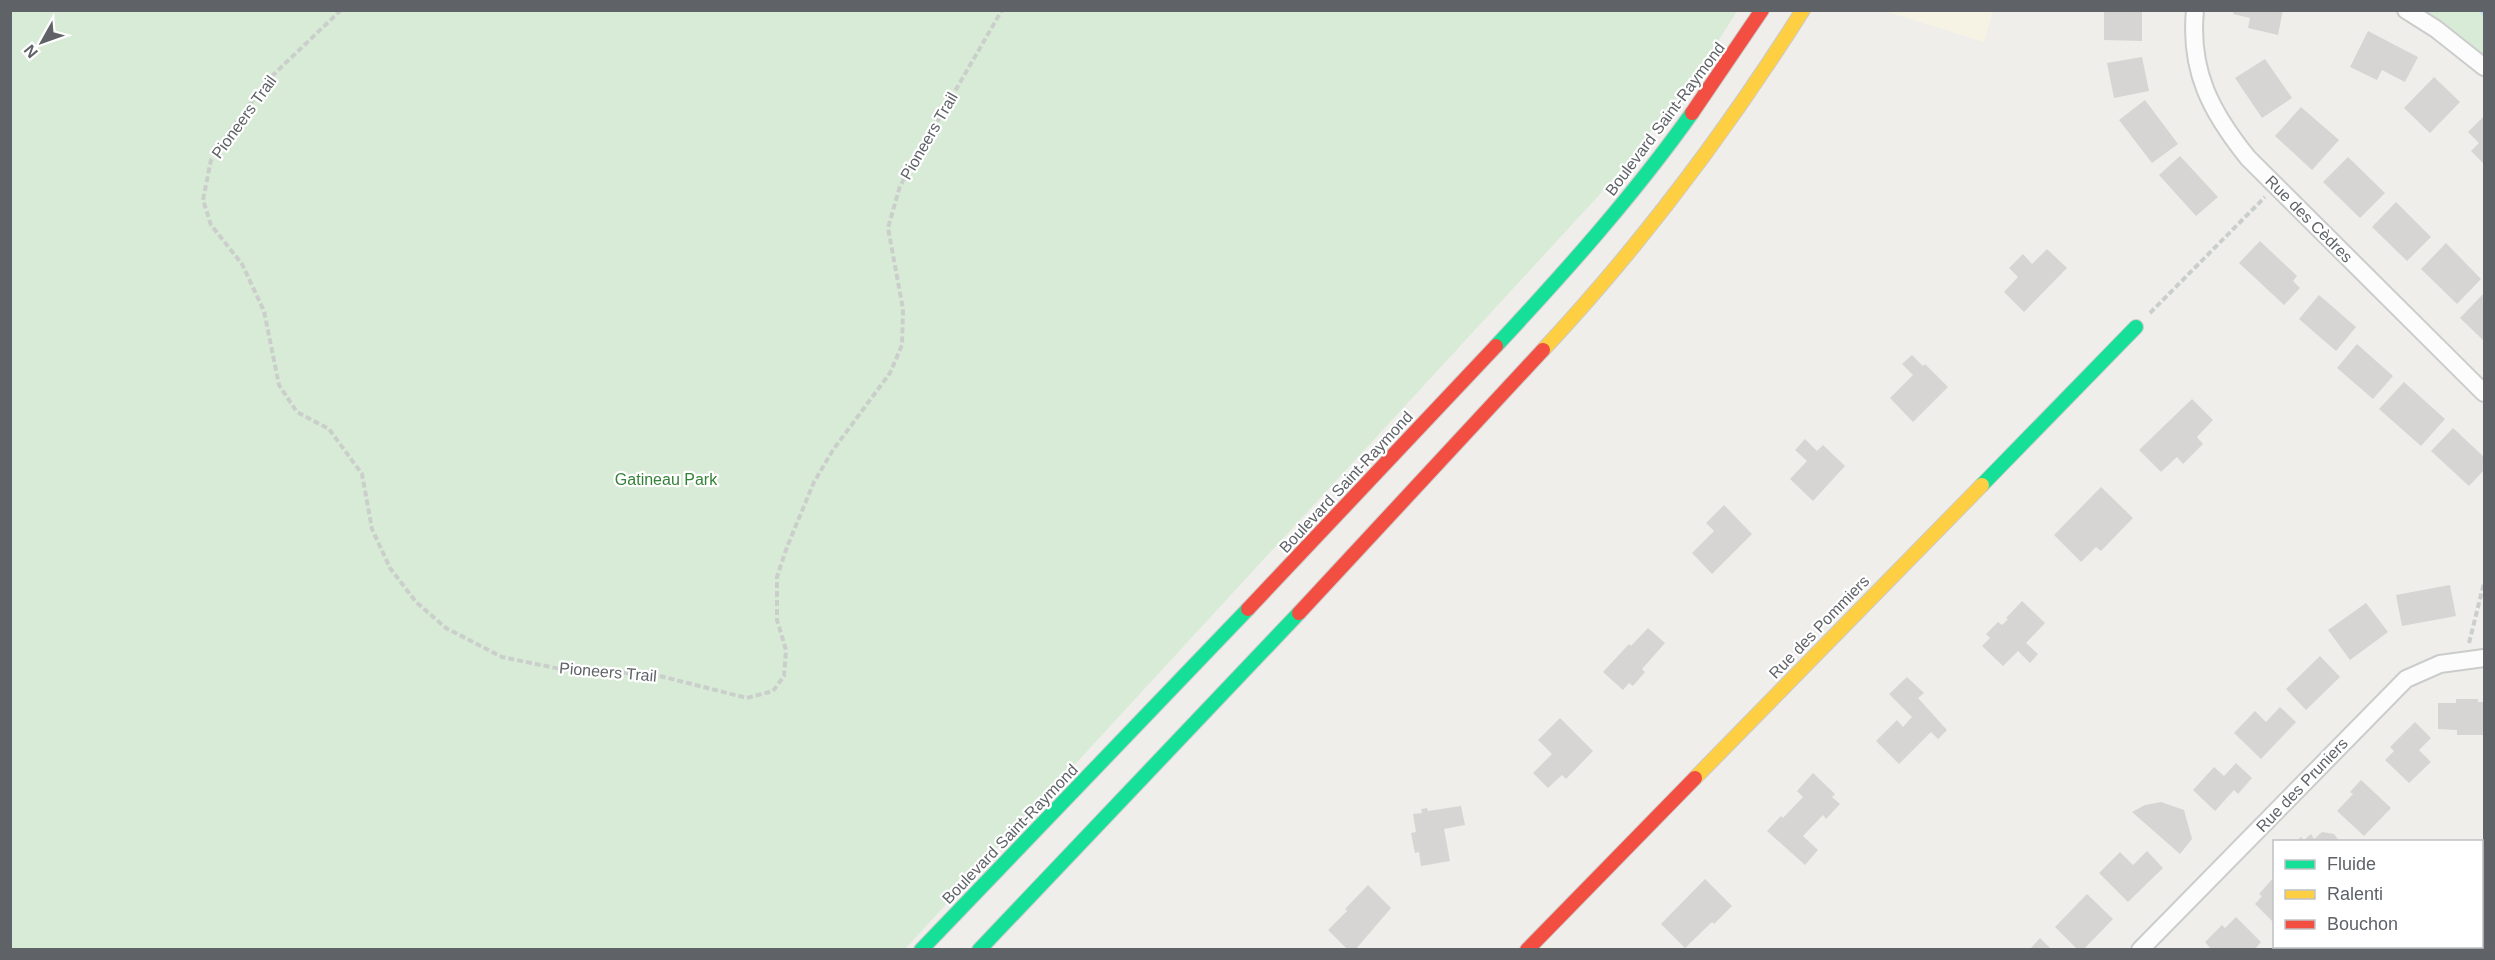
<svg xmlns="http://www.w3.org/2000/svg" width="2495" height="960" font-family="Arial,sans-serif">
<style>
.commercial{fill:#f7f3e4}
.green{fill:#d8ebd6}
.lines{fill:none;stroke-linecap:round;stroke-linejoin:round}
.stream{stroke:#bfe0f9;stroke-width:6}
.building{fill:#d6d5d3}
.street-casing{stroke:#cbcccc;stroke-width:20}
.fast-casing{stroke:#cacacb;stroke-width:16}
.slow-casing{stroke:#cacacb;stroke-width:16}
.jam-casing{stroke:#cacacb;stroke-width:16}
.path{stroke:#cacfcc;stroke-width:4;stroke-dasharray:6 3;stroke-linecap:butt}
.street{stroke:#fdfcfc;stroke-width:16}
.fast{stroke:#16e098;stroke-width:14}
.slow{stroke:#ffcf43;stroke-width:14}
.jam{stroke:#f24e42;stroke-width:14}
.labels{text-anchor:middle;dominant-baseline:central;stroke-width:4.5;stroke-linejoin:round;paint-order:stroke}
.street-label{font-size:16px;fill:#5f6368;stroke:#fff}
.park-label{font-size:16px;fill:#348238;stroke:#fff}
</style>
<rect width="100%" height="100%" fill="#efeeea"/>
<path class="commercial" d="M1885,11L1993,10V11L1984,42Z"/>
<path class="green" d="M10,11L11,10L1737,11L1707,59L1613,180L904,950L11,949Z
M2406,11H2484V67Z"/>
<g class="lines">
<path class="stream" d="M2482,10L2484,13"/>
</g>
<path class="building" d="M2104,10H2142V41L2104,40Z
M2234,10H2283L2278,35L2248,28L2250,18L2233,14Z
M2368,31L2418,57L2405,82L2382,70L2377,80L2350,67Z
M2142,57L2149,91L2114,98L2107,63Z
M2265,59L2292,98L2262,118L2235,78Z
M2434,77L2460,102L2430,133L2404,108Z
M2145,100L2178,144L2152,163L2119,120Z
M2301,107L2339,140L2312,170L2275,136Z
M2484,116V164L2471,151L2479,143L2468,132Z
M2180,156L2218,197L2196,216L2159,175Z
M2348,157L2385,193L2360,218L2323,182Z
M2396,202L2431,237L2407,261L2372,227Z
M2260,241L2297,276L2293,281L2300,288L2284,305L2239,263Z
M2446,243L2481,279L2457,304L2421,269Z
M2047,249L2067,268L2024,312L2004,292L2018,277L2009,268L2023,254L2032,264Z
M2484,293V341L2460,318Z
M2319,295L2356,327L2336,351L2299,319Z
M2357,344L2393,376L2373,399L2337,368Z
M1912,355L1923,366L1925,364L1948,387L1913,422L1890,398L1913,375L1902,364Z
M2404,382L2445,419L2421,446L2379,409Z
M2192,399L2213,420L2197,437L2203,444L2183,464L2177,457L2161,472L2139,450Z
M2453,428L2484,457V470L2469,486L2431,451Z
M1805,439L1817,451L1823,445L1845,466L1813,501L1790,479L1807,461L1795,450Z
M2101,487L2133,518L2101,551L2096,547L2081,562L2054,535Z
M1724,505L1752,534L1712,574L1692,553L1714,531L1706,523Z
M2450,585L2456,616L2402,626L2396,595Z
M2022,601L2045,623L2026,643L2038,654L2030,663L2018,651L2003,666L1982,646L1990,638L1986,634L1998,622L2002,625L2008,619L2006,618Z
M2366,603L2388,632L2350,660L2328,630Z
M1648,628L1665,643L1642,669L1645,672L1633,686L1629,683L1623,690L1603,672L1629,644L1631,646Z
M2320,656L2340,677L2306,710L2286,689Z
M1907,677L1924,693L1918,698L1947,730L1938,739L1931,732L1899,764L1876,741L1897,720L1903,727L1912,717L1889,694Z
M2456,699H2478V702H2484V735H2457V730L2438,729V703H2456Z
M2280,707L2296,722L2261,759L2234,733L2255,711L2266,722Z
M1560,718L1593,751L1566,779L1562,775L1548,788L1533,773L1552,754L1538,740Z
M2415,722L2431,738L2419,750L2431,762L2409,783L2385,760L2394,751L2390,747Z
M2236,763L2252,778L2238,794L2234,790L2215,811L2193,790L2214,767L2224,776Z
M1813,773L1835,794L1832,797L1840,804L1826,819L1823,815L1803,836L1818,850L1805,865L1767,831L1781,816L1783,818L1803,797L1797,791Z
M2361,780L2391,808L2364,836L2337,811L2353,794L2350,792Z
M2161,802L2184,810L2192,839L2180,854L2132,812L2145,805Z
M1461,806L1465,825L1444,829L1450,861L1421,866L1419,852L1415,853L1411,833L1416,832L1413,814L1422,813L1421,809L1427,808L1428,811Z
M2322,832L2334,834L2340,842H2296L2301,837L2304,840L2311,834L2314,839Z
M2147,851L2163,868L2128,902L2099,873L2120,852L2133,865Z
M2482,876L2484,879V916L2482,919Z
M2274,877V923L2255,904L2262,896L2259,894Z
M1705,879L1732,906L1714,924L1712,922L1685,948L1661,924Z
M1368,885L1391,908L1355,950H1348L1328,930L1347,911L1345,909Z
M2087,894L2113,919L2083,950H2078L2055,927Z
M2236,917L2261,942L2254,950H2212L2205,942L2222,925L2225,928Z
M2040,938L2052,950H2029Z
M2431,946H2461L2458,950H2428Z"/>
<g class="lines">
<g class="street-casing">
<path id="street" d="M2195,10C2189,71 2211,112 2248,158L2484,393
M2406,10L2436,29L2484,67
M2140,950L2406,679L2440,664L2484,658"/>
</g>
<g class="fast-casing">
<path id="fast" d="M1496,346C1565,272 1633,196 1692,113
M1982,485L2136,327
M921,950L1248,609
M979,950L1299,613"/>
</g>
<g class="slow-casing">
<path id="slow" d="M1543,350C1641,245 1726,132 1803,10
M1695,778L1982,485"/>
</g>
<g class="jam-casing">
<path id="jam" d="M1692,113L1762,10
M1248,609L1496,346
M1299,613L1543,350
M1527,950L1695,778"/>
</g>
<path class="path" d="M341,10L272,76L231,129L211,160L203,200L211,225L242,264L264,311L279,385L297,412L329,429L362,474L372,529L390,568L416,602L446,628L502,657L565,670L652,674L747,698L773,691L784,676L786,650L777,620V577L787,547L814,482L833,450L890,373L902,345L903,309L888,228L900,186L1002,10
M2150,313L2265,197
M2469,643L2484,583"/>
<use href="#street" class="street"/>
<use href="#fast" class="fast"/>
<use href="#slow" class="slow"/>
<use href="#jam" class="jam"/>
</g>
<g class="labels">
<g class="street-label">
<text transform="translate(244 117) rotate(-54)">Pioneers Trail</text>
<text transform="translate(1665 119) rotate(-53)">Boulevard Saint-Raymond</text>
<text transform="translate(929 136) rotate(-60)">Pioneers Trail</text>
<text transform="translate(2309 219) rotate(45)">Rue des Cèdres</text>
<text transform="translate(1346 482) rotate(-47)">Boulevard Saint-Raymond</text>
<text transform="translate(1819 627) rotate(-46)">Rue des Pommiers</text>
<text transform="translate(608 672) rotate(5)">Pioneers Trail</text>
<text transform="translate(2302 785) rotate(-46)">Rue des Pruniers</text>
<text transform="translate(1010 834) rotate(-46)">Boulevard Saint-Raymond</text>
</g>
<g class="park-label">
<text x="666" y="479">Gatineau Park</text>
</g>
</g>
<rect width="2495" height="960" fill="none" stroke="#5f6368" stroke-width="24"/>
<rect x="2273" y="840" width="210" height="108" fill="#ffffff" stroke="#bfc1c3" stroke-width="1.5"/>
<rect x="2285" y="860" width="30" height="9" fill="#16e098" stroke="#bfc1c3" stroke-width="1.5"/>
<text x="2327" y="870" font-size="18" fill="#5f6368">Fluide</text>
<rect x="2285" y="890" width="30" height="9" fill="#ffcf43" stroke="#bfc1c3" stroke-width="1.5"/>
<text x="2327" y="900" font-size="18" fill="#5f6368">Ralenti</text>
<rect x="2285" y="920" width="30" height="9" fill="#f24e42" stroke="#bfc1c3" stroke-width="1.5"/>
<text x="2327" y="930" font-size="18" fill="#5f6368">Bouchon</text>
<g transform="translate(42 42) rotate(230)" stroke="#ffffff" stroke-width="4.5" paint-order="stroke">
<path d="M0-4.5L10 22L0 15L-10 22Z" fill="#5f6368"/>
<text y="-9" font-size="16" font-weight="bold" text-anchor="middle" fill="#5f6368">N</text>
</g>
</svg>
